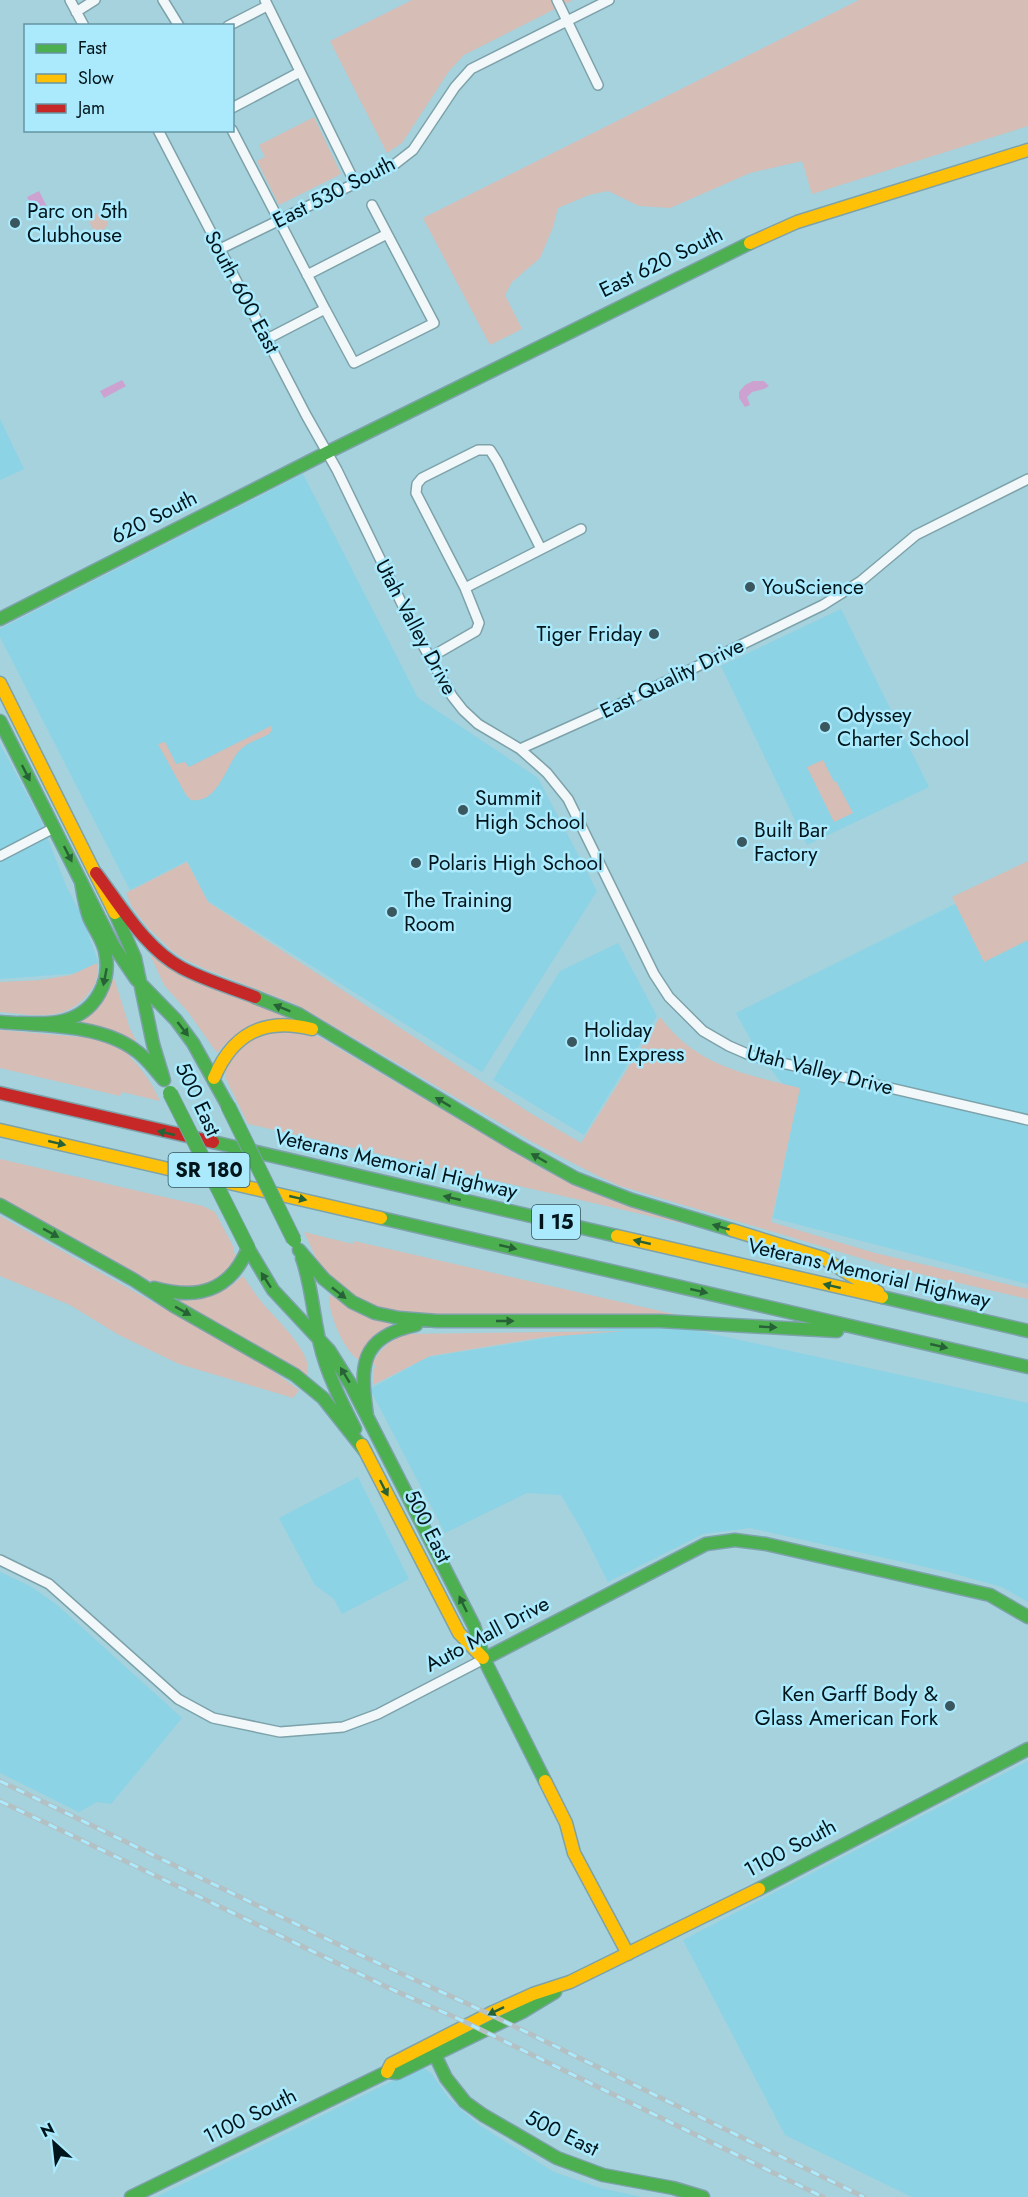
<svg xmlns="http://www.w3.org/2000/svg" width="1028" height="2197" font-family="Jost,sans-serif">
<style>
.built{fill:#8bd3e5}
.green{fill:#d6bdb5}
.water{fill:#cda2d0}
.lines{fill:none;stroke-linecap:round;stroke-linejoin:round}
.street-casing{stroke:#7da2aa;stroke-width:12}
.fast-casing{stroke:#7da2aa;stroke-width:15}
.slow-casing{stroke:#7da2aa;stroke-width:15}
.jam-casing{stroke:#7da2aa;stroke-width:15}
.street{stroke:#f2f8fa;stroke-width:9}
.fast{stroke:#4caf50;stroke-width:12}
.slow{stroke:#ffc107;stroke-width:12}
.jam{stroke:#c62828;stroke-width:12}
.rail-casing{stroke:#b4c1c4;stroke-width:5}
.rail{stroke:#aaeafc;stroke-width:3;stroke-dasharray:9;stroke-linecap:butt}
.fast-bridge-casing{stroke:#7da2aa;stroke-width:16;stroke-linecap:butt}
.fast-bridge{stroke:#4caf50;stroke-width:14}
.oneway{fill:#266236}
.poi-dot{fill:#3a575f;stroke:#aaeafc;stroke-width:2}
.labels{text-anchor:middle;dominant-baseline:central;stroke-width:5;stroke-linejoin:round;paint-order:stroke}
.shield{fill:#aaeafc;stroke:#33555e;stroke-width:1.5}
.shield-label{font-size:20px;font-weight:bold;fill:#00151b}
.street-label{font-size:21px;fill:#00151b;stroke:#aaeafc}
.poi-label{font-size:21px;fill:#00151b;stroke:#aaeafc;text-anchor:start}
</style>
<rect width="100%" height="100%" fill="#a5d2dd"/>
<path class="built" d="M0,419L24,469L0,480Z
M303,474L418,698L538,778L597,891L482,1072L208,901L187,861L130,890L0,637V629Z
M841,609L929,787L807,845L721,666Z
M0,744L40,819L67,888L81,914L99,964L79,973L0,979Z
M963,900L1028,938V1284L773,1218L797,1101L759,1055L736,1013Z
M618,943L657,1016L584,1135L493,1080L560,971Z
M653,1321L1028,1403V1602L1002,1587L948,1572L750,1528L703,1534L608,1582L583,1532L561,1495L527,1493L445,1533L370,1389L428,1357Z
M358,1477L409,1579L342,1614L334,1599L315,1585L279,1518Z
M0,1572L30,1586L56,1604L182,1718L111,1804L97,1802L79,1812L0,1773Z
M1028,1761V2197H912L785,2135L683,1940Z
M419,2068H424L432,2074L449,2099L479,2125L554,2172L600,2188L642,2197H156Z"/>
<path class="green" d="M412,0H573L464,55L449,71L402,143L387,153L330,41Z
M859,0H1028V126L812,194L802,161L750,173L670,208L639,206L608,191L589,195L558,208L553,227L540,258L512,282L505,295L522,329L490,345L423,218Z
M314,117L341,174L279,205L257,161L265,157L259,145Z
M90 222a9 9 0 1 1 18 0a9 9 0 1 1-18 0Z
M271,726L272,730L269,734C260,739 246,743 239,751C225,767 218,804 191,800L186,795L158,744L165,742L176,764L185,762L189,767Z
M823,760L834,782L836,781L853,813L834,822L807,767Z
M1028,861V940L984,962L952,897Z
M187,862L208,902L530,1113L581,1143L660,1017C666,1024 672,1032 679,1038C710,1068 759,1078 800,1088L771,1222L875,1253L1028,1289V1299L890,1267L620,1186L596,1175L534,1143L297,1005L205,969L186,960L172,951L148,928L132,907L126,893Z
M153,955L289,1017L226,1043L217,1053L188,1012L164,985L151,957Z
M97,963C99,975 96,985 88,994C66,1023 32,1015 0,1012V982L40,980L71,975Z
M114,978L130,1029L137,1042L80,1023Z
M0,1030L104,1039L130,1053L129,1056C143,1070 152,1083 160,1101L122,1092L120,1096L0,1068Z
M303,1030L321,1038L548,1172L689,1225L248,1124L225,1077L227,1058L258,1035Z
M0,1159L203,1206L215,1212L233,1246L235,1256L231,1265L218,1280L193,1289L150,1281L0,1198Z
M0,1216L265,1365L299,1390L293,1398L179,1364L119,1335L70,1305L0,1276Z
M304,1232L353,1244L354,1241L678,1315H441L386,1312L346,1294L317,1260Z
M243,1276C250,1286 257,1297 265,1306C278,1321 315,1355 307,1376L175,1300L228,1288Z
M329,1295L391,1324L360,1360C345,1355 327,1310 329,1295Z
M626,1331L545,1337L430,1356L373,1385V1370L376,1366L372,1364C381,1348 389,1340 407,1334Z"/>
<path class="water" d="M39,191L50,213L38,219L27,197Z
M122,380L126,386L104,398L100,391Z
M753,381H764L769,386L764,389L752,392L747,397L750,405L745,407L739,398V392L745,385Z"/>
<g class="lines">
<g class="street-casing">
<path id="street" d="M70,0L84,26
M163,0L179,26
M265,0L355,183
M557,0L598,85
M76,12L95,0
M228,26L267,6
M232,108L300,72
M158,130L306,415L337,470L417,635L452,696L463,710L478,724L520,749L537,764L547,773L568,799L654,974L669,997L703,1031L729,1046L752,1056L1028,1120
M232,130L325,309
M220,249L395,164L413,150L455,87L471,69L609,0
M307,275L387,234
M267,339L325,309L354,363L434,323L372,205
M465,588L581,529
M429,658L476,631L479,623L465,588L416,493L417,484L422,478L478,450H490L497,461L541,549
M520,749L618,705L823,605L861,581L916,535L1028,479
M0,856L54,828
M0,1560L49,1584L178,1699L213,1718L280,1732L343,1727L378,1714L484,1659"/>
</g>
<g class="fast-casing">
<path id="fast" d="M0,619L328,452L750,243
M0,721L113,945L136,979L176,1020L193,1043L228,1106
M115,913L135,958L153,1044L163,1077
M255,997L298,1014L516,1145L575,1178L632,1200L732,1230
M0,1022C43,1026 100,1024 135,1050C146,1057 155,1070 164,1080
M20,1023C35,1023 51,1025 66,1020C96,1011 112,981 105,951C102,938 94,929 89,917C85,906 83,893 81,881
M213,1142L617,1236
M0,1205L134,1280L174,1306L295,1375L323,1398L365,1451
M381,1218L1028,1367
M248,1248L273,1290L329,1350L351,1385L474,1626L484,1659L545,1781
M299,1250L324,1279L352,1302L375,1313L399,1318L437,1321H660L837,1331
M302,1258C312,1286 313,1315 320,1344C327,1374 341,1401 355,1429
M154,1288C197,1300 230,1292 248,1248
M882,1297L1028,1331
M367,1416C360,1366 359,1337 416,1325
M484,1659L706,1544L735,1540L766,1544L990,1595L1028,1617
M759,1889L1028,1749
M435,2055L446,2078L465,2102L483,2115L557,2158L603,2175L673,2188L703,2197
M131,2197L387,2072L397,2073L522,2012L555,1992"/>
</g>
<g class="slow-casing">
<path id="slow" d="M750,243L797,222L1028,150
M0,683L115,913
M214,1078C233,1033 265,1017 312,1029
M0,1130L381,1218
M732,1230L823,1258L878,1292
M617,1236L882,1297
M362,1445L459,1633L483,1658
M545,1781L566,1823L574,1853L628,1954
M387,2072L391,2064L493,2012L533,1994L570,1982L759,1889"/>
</g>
<g class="jam-casing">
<path id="jam" d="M96,873C121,906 145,948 182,968C205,980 232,988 255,997
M0,1093L213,1142"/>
</g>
<use href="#street" class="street"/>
<use href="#fast" class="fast"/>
<use href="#slow" class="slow"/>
<use href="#jam" class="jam"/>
<g class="rail-casing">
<path id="rail" d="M0,1781L354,1952L481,2010L864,2197
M0,1801L391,1989L461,2020L823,2197"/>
</g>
<use href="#rail" class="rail"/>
<g class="fast-bridge-casing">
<path id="fast-bridge" d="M170,1093L248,1248
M228,1106L294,1240"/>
</g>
<use href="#fast-bridge" class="fast-bridge"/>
</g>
<defs><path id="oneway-solid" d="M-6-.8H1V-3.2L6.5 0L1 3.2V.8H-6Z" transform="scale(1.5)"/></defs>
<g class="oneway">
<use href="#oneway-solid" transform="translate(26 773) rotate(63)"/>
<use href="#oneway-solid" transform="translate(68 854) rotate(63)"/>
<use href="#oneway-solid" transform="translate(105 977) rotate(101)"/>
<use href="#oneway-solid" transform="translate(282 1008) rotate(-158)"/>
<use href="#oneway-solid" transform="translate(183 1029) rotate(52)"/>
<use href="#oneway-solid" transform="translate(443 1102) rotate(-149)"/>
<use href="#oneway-solid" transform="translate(166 1133) rotate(-167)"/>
<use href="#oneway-solid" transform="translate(57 1143) rotate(13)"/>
<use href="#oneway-solid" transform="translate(539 1158) rotate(-150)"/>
<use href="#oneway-solid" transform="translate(298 1198) rotate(13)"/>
<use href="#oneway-solid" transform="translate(452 1198) rotate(-167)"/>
<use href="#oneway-solid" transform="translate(721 1227) rotate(-163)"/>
<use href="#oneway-solid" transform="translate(51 1233) rotate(29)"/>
<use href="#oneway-solid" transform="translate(642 1242) rotate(-167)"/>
<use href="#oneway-solid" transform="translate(508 1247) rotate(13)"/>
<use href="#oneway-solid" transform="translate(266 1280) rotate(-123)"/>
<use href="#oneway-solid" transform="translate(832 1286) rotate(-167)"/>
<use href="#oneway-solid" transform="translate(699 1291) rotate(13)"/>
<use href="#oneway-solid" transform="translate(339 1293) rotate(38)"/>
<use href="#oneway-solid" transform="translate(183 1311) rotate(29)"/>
<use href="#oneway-solid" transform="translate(505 1321)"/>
<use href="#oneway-solid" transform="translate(768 1327) rotate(3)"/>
<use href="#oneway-solid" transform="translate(939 1346) rotate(13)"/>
<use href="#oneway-solid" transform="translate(345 1375) rotate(-121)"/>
<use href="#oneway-solid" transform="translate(384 1488) rotate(63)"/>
<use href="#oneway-solid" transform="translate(463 1604) rotate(-116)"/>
<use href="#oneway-solid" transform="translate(496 2011) rotate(154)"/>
</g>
<g class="poi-dot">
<circle cx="15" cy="223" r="6"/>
<circle cx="750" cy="587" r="6"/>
<circle cx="654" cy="634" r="6"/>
<circle cx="825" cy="727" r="6"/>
<circle cx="463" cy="810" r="6"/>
<circle cx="742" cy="842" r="6"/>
<circle cx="416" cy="863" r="6"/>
<circle cx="392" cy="912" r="6"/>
<circle cx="572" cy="1042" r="6"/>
<circle cx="950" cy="1706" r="6"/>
</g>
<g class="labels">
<g class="shield">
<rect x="168.5" y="1153" width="81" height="34" rx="4.5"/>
<rect x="532" y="1205" width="48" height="34" rx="4.5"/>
</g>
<g class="shield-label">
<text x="209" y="1170">SR 180</text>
<text x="556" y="1222">I 15</text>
</g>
<g class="street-label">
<text transform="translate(334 192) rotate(-27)">East 530 South</text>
<text transform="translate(661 262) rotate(-26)">East 620 South</text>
<text transform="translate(242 292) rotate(62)">South 600 East</text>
<text transform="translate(154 517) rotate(-27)">620 South</text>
<text transform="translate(416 627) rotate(62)">Utah Valley Drive</text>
<text transform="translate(672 678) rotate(-26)">East Quality Drive</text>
<text transform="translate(820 1070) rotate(14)">Utah Valley Drive</text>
<text transform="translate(198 1099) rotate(65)">500 East</text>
<text transform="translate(396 1164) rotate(13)">Veterans Memorial Highway</text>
<text transform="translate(869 1273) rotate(13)">Veterans Memorial Highway</text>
<text transform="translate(428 1526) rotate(63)">500 East</text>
<text transform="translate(487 1634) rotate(-28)">Auto Mall Drive</text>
<text transform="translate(790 1848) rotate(-28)">1100 South</text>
<text transform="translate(250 2116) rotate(-26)">1100 South</text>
<text transform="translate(562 2133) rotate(26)">500 East</text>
</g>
<g class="poi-label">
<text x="27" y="211">Parc on 5th<tspan x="27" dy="24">Clubhouse</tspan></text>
<text x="762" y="587">YouScience</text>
<text x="642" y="634" text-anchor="end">Tiger Friday</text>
<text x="837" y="715">Odyssey<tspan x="837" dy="24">Charter School</tspan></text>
<text x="475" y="798">Summit<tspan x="475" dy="24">High School</tspan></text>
<text x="754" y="830">Built Bar<tspan x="754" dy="24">Factory</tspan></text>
<text x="428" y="863">Polaris High School</text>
<text x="404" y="900">The Training<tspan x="404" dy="24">Room</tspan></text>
<text x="584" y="1030">Holiday<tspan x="584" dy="24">Inn Express</tspan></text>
<text x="938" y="1694" text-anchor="end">Ken Garff Body &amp;<tspan x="938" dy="24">Glass American Fork</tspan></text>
</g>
</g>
<rect x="24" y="24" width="210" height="108" fill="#aaeafc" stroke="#6695a2" stroke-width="1.5"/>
<rect x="36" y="44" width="30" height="9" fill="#4caf50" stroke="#6695a2" stroke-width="1.5"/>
<text x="78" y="54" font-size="18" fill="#00151b">Fast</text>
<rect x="36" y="74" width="30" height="9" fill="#ffc107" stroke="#6695a2" stroke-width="1.5"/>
<text x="78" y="84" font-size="18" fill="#00151b">Slow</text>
<rect x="36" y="104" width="30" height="9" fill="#c62828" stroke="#6695a2" stroke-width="1.5"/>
<text x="78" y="114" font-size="18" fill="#00151b">Jam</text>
<g transform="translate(54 2143) rotate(333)" stroke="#aaeafc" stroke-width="4.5" paint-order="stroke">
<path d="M0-4.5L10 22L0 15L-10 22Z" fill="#00151b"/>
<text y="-9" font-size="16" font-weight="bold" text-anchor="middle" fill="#00151b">N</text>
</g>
</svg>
